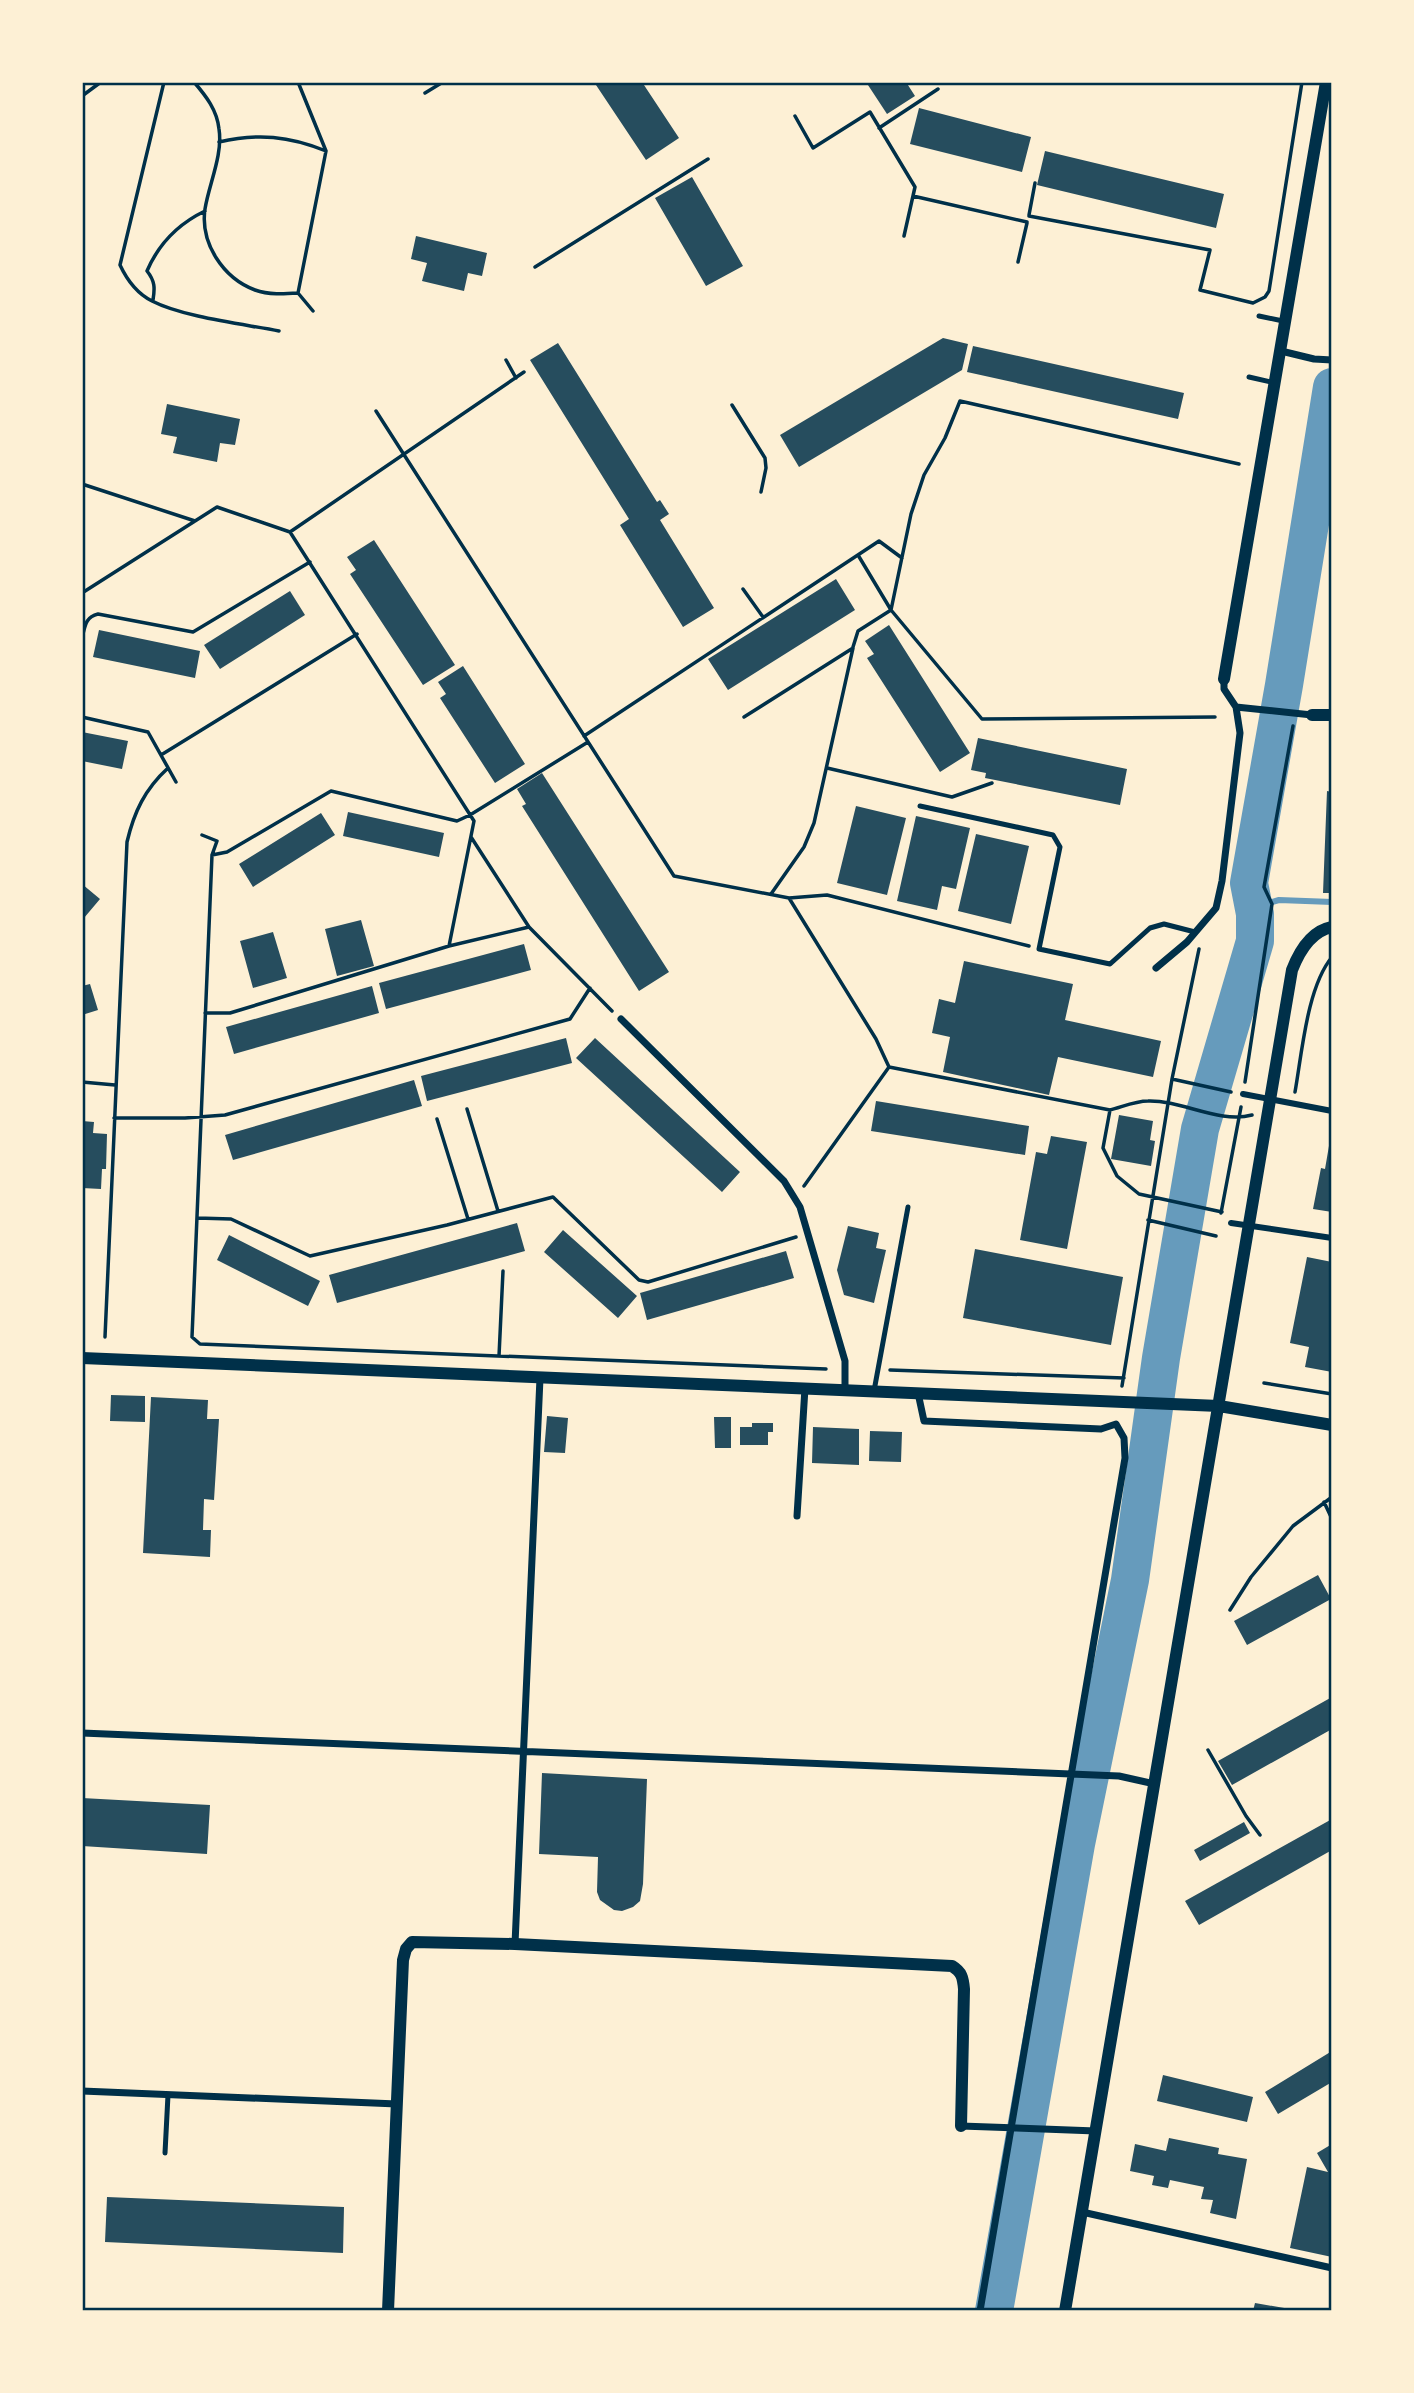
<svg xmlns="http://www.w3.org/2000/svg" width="1414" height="2393" font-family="Quicksand,sans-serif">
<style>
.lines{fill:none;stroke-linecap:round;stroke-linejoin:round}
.stream{stroke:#669bbc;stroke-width:6}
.river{stroke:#669bbc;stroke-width:38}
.building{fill:#264d5e}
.path{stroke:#003049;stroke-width:3.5}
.service{stroke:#003049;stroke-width:5}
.pedestrian{stroke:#003049;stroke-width:6}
.minor{stroke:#003049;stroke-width:7}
.tertiary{stroke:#003049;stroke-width:12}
.neatline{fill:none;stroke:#003049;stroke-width:2.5}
</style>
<rect width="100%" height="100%" fill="#fdf0d5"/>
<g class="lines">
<path class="stream" d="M1254,907L1279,900L1332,902"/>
<path class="river" d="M994,2311L1076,1844L1130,1580L1161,1358L1200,1129L1255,941V914L1249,883L1284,685L1332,387"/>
</g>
<path class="building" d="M594,82H642L679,138L646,160Z
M866,82H906L915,96L887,114Z
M919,108L1031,137L1022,172L910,144Z
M1045,151L1224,194L1216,228L1037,185Z
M692,177L743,266L706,286L655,198Z
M416,236L487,253L482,276L468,273L464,291L422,281L427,263L411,259Z
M943,338L968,344L962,370L799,467L780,435Z
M558,343L657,502L660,500L669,514L660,520L714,608L683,627L620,525L629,519L530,360Z
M973,346L1184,393L1178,419L967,372Z
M167,404L240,419L235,445L220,443L217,462L173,453L177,437L161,434Z
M374,540L455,665L423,685L350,574L356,570L347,557Z
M836,579L855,610L728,690L708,659Z
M290,591L305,615L220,669L204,645Z
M889,625L970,753L940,772L867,658L874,654L865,641Z
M99,630L200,651L195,678L93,657Z
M463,666L525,764L495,783L440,698L446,694L438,682Z
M82,732L128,741L122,769L82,761Z
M978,738L1127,769L1120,805L985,778L986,773L971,770Z
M542,773L669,972L639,991L522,806L526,804L517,789Z
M1327,791L1332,792V893H1323Z
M856,806L906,818L887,895L837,883Z
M348,812L444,833L439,857L343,836Z
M321,813L335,835L253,887L239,864Z
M916,816L970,828L956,889L942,886L937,910L897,901Z
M976,834L1029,846L1011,924L958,911Z
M82,884L100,899L84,918L82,916Z
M361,920L374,966L337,976L325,929Z
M273,932L287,978L253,988L240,941Z
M524,944L531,970L386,1009L379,983Z
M964,961L1073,984L1065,1020L1161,1041L1153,1077L1058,1057L1049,1095L943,1072L950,1037L932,1033L939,999L955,1003Z
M90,984L98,1010L82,1015V986Z
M372,986L379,1013L234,1054L226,1027Z
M566,1038L572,1063L427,1101L421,1076Z
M595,1038L740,1172L722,1192L576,1058Z
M414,1080L422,1106L233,1160L225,1135Z
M876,1101L1029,1126L1025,1155L871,1131Z
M1119,1115L1153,1121L1150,1140L1155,1141L1151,1166L1111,1159Z
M82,1121L94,1122L93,1133L107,1134L106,1169H102L101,1189L82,1188Z
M1051,1136L1087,1142L1067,1249L1020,1240L1036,1152L1047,1154Z
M1330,1140H1332V1212L1313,1209L1321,1168L1325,1169Z
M517,1223L525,1251L337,1303L329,1275Z
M848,1226L879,1233L876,1248L886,1250L874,1303L844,1295L837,1270Z
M563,1230L637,1296L618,1318L544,1252Z
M229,1235L320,1281L308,1306L217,1260Z
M975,1249L1123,1277L1111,1345L963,1318Z
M786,1251L794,1278L647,1320L640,1293Z
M1307,1257L1332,1262V1372L1305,1367L1309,1347L1290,1343Z
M111,1395L145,1396V1422L110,1421Z
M151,1397L208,1400L207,1419H219L214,1500L204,1499L203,1530H211L210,1557L143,1553Z
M547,1416L568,1418L565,1453L544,1452Z
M714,1417H731V1448H715Z
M752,1423H773V1432H768V1445H740V1427H752Z
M813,1427L859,1429V1465L812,1463Z
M870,1431L902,1432L901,1462L869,1461Z
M1318,1575L1331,1599L1247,1645L1234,1621Z
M1332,1697V1729L1232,1785L1218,1761Z
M542,1773L647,1779L643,1884L640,1901L633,1907L622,1911L614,1910L600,1900L597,1892L598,1857L539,1854Z
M82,1798L210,1805L207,1854L82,1846Z
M1332,1819V1850L1199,1925L1185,1901Z
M1244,1822L1250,1833L1200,1861L1194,1850Z
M1332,2051V2082L1278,2114L1265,2092Z
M1163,2075L1253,2097L1247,2122L1157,2101Z
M1169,2138L1219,2148L1218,2154L1247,2159L1236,2219L1210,2213L1213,2200L1201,2199L1204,2187L1170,2180L1168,2188L1152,2185L1154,2176L1130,2171L1135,2144L1166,2151Z
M1332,2144L1331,2219L1332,2257L1290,2248L1307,2167L1328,2172L1317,2153Z
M107,2197L344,2207L343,2253L105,2242Z
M1255,2303L1290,2309V2311H1253Z"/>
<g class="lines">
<path class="path" d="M164,82L120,265C127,280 136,293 152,301C183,317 243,324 279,331
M194,82C206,96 217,110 219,129C223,155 209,184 205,209C200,243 223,278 255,290C269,295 284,294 298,293
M298,82L326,151L298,293L313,311
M425,93L443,82
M82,96L101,82
M795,116L813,148L870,112L915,187L904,236
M879,128L938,89
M219,142C258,133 289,136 326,151
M913,196L1027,222
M1029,215L1035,183
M1029,216L1210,250L1200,290L1253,303L1265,297L1269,291L1302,82
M1018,262L1027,223
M535,267L708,159
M153,300C155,288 155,281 147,271C159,243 178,224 205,211
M506,360L516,378
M732,405L765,458L766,468L761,492
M376,411L674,876L789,898L876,1039L889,1067L1110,1110C1122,1107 1135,1101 1148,1101C1182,1100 1219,1124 1252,1115
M82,484L195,521
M290,532L474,821L449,946
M743,589L763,617
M82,593L217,507L290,532L524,372
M82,638C85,627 85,617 98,614L193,632L310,562
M853,647L858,631L891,610L858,555
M82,717L148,732L176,782
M744,717L853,648L814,823L804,847L771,894
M1215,717L982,719L891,610L911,514L924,475L945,438L960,401L1239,464
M584,736L879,541L902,558
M161,755L357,634
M827,768L952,797L992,783
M202,835L217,841L212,855L192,1337L200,1344L826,1369
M471,837L529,927L612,1011
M212,855L227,852L331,791L457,821L470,815L588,742
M789,898L827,895L1029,946
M205,1013H230L449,946L529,927
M1172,1079L1231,1092
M82,1082L115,1085
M1245,1082L1272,904L1264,887L1293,726
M1295,1092C1302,1053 1307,987 1332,957
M467,1109L498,1211
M1110,1110L1103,1148L1117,1176L1139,1194L1222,1212
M114,1118H185L225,1115L570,1019L590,988
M437,1119L468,1219
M804,1186L889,1067
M1221,1213L1241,1107
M197,1218L231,1219L310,1256L447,1225L553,1197L639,1280L648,1282L796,1237
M1148,1220L1216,1236
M105,1337L127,842C134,812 145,789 168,768
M499,1356L503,1271
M890,1370L1124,1378
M1264,1383L1332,1394
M1122,1386L1172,1079L1199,949
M1324,1502L1332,1519
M1230,1610L1251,1577L1293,1526L1332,1497
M1208,1750L1246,1816L1260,1835"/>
<path class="service" d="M1259,316L1283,321
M1249,377L1275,383
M920,806L1053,835L1060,847L1039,949L1110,964L1150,928L1164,924L1195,932
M874,1391L908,1207
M165,2153L168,2095"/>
<path class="pedestrian" d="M1243,1094L1332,1111
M1231,1223L1332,1238"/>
<path class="minor" d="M1281,351L1314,359L1332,360
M1236,707L1312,715
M1156,968L1187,942L1216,908L1222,881L1240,733L1236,707L1224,689V679
M621,1019L784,1181L800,1207L845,1361V1390
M918,1393L924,1421L1101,1429L1116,1424L1124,1438L1125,1458L980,2311
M797,1516L805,1388
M82,1733L1119,1776L1155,1784
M515,1944L540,1378
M82,2091L397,2104
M961,2126L1096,2131
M1082,2212L1332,2268"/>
<path class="tertiary" d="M1224,679L1326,82
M1312,715H1332
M82,1358L1219,1406L1332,1425
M388,2311L403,1960L406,1949L412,1942L515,1944L952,1966C962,1972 963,1978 964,1989L961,2126
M1065,2311L1292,970C1299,952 1311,931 1332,927"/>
</g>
<rect width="1414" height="2393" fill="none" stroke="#fdf0d5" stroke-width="168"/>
<rect x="84" y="84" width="1246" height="2225" class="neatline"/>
</svg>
